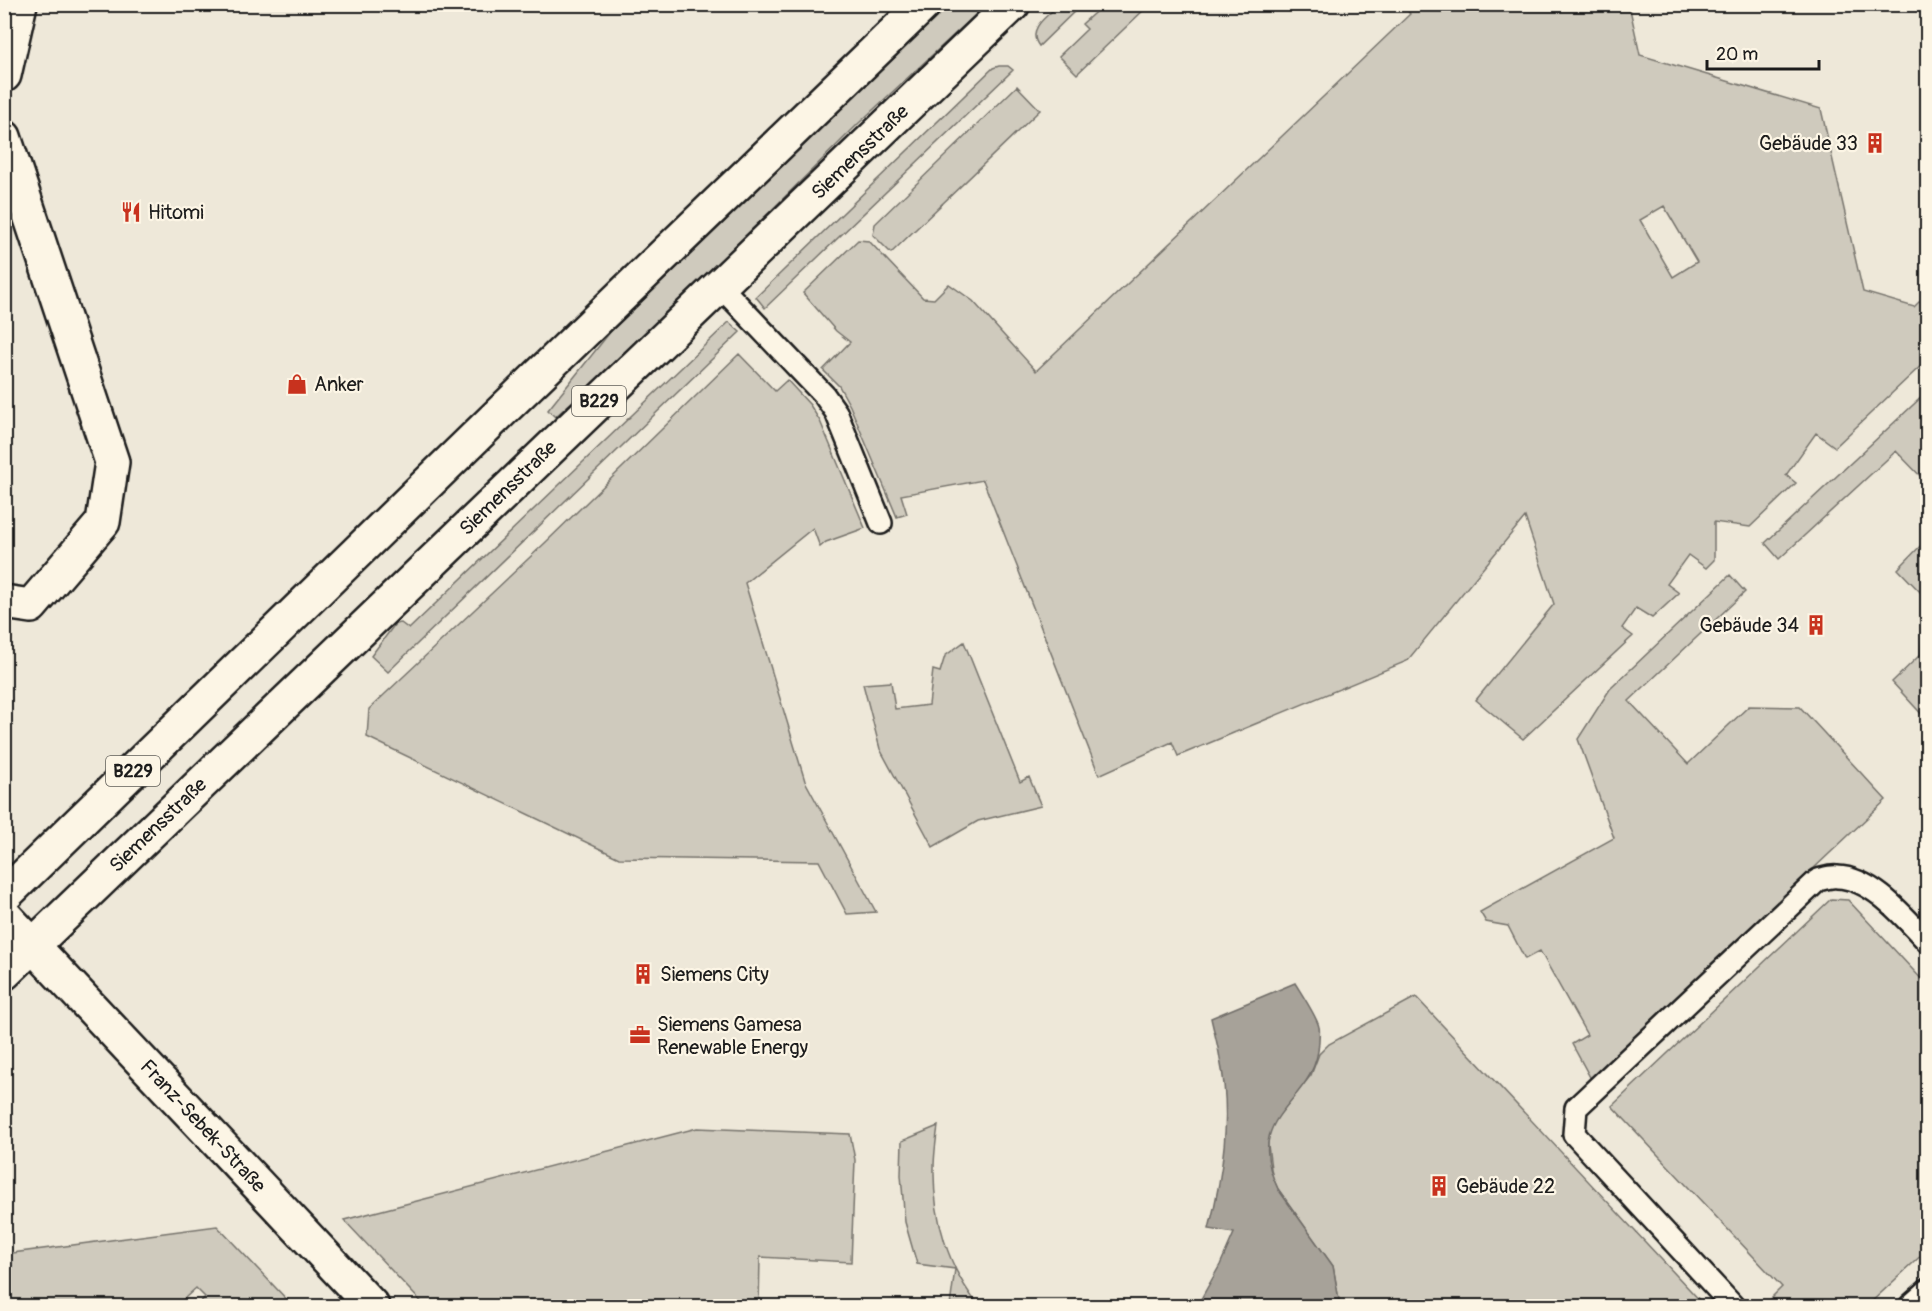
<svg xmlns="http://www.w3.org/2000/svg" width="1932" height="1311" font-family="Pangolin,sans-serif">
<style>
.green{fill:#cfcabd;stroke:#76736c;stroke-width:1.5;fill-rule:evenodd}
.water{fill:#a7a299;stroke:#6f6c67;stroke-width:1.5}
.lines{fill:none;stroke-linecap:round;stroke-linejoin:round}
.service-casing{stroke:#1c1c1c;stroke-width:26}
.minor-casing{stroke:#1c1c1c;stroke-width:38}
.primary-casing{stroke:#1c1c1c;stroke-width:38}
.service{stroke:#fcf5e5;stroke-width:21}
.minor{stroke:#fcf5e5;stroke-width:33}
.primary{stroke:#fcf5e5;stroke-width:33}
.labels{text-anchor:middle;dominant-baseline:central;stroke-width:4.5;stroke-linejoin:round;paint-order:stroke}
.shield{fill:#fcf5e5;stroke:#5f5d58;stroke-width:1.5}
.shield-label{font-size:18px;font-weight:bold;fill:#1c1c1c}
.poi-label{font-size:20px;fill:#1c1c1c;stroke:#fcf5e5;text-anchor:start}
.street-label{font-size:20px;fill:#1c1c1c;stroke:#fcf5e5}
</style>
<rect width="100%" height="100%" fill="#eee8d9"/>
<filter id="ink" filterUnits="userSpaceOnUse"><feTurbulence type="fractalNoise" baseFrequency=".0167" numOctaves="2"/><feDisplacementMap in="SourceGraphic" scale="12" xChannelSelector="R" yChannelSelector="G"/><feConvolveMatrix kernelMatrix="1 2 1 2 8 2 1 2 1" color-interpolation-filters="sRGB"/></filter>
<g filter="url(#ink)">
<path class="green" d="M1403,4L1618,5L1630,9L1640,55L1821,109L1863,292L1914,307L1927,294V360L1835,447L1816,433L1786,475L1796,483L1750,527L1714,522V560L1706,568L1688,555L1667,584L1679,593L1652,618L1636,608L1622,628L1633,636L1523,739L1476,700L1554,604L1525,517L1407,661L1178,756L1172,742L1099,775L983,480L901,495L907,514L897,517L850,406L839,386L823,370L850,342L836,331L803,293L858,240L869,241L923,298L934,299L949,284L973,301L1036,371L1410,14ZM1664,206L1697,262L1673,277L1640,220Z
M949,5H986L859,123L647,334L555,417L548,410L611,331Z
M1059,5H1081L1039,46C1026,29 1047,16 1059,5Z
M1103,5H1149L1077,74L1059,56L1087,29L1082,24Z
M999,66H1008L1013,70L765,308L756,297L993,68Z
M1017,86L1040,110L891,253L873,235L875,224Z
M729,322L740,332L388,672L371,656L395,624L401,623L409,629Z
M739,354L775,391L787,380L810,405L820,421L865,528L826,542L820,547L813,528L745,583L805,781L876,912L847,914L819,861L619,858L367,737L369,709L545,543Z
M1927,392V483L1896,451L1779,559L1765,543Z
M1927,539V720L1892,682L1921,654L1924,596L1898,569Z
M1730,575L1745,592L1629,701L1688,764L1749,706L1800,707L1886,800L1591,1079L1572,1044L1587,1035L1540,951L1525,959L1508,926L1486,922L1480,912L1614,838L1578,739L1610,689Z
M964,642L1020,782L1029,777L1041,806L978,821L933,847L880,749L863,684L891,682L895,709L929,705L933,670L940,672L945,656Z
M1831,899L1848,900L1927,985V1250L1867,1306H1767L1765,1304L1782,1287L1612,1106Z
M1416,997L1705,1306H1339V1300L1333,1266L1278,1189L1272,1176L1268,1145L1269,1131L1276,1119L1311,1075L1319,1054L1329,1044Z
M938,1126C936,1140 934,1154 934,1168C933,1217 948,1268 979,1306H950L955,1269L917,1264L905,1222L901,1175L902,1141Z
M697,1128L850,1134L855,1160L851,1262L760,1257L759,1306H425L344,1220Z
M217,1226L293,1306H197L205,1297L196,1288L176,1306H5V1254Z"/>
<path class="water" d="M1295,983C1301,993 1317,1017 1319,1027C1320,1031 1319,1037 1319,1041C1317,1106 1240,1110 1278,1189L1333,1266L1339,1300V1306H1197L1220,1265L1234,1233L1209,1229C1223,1174 1232,1115 1220,1059C1218,1045 1214,1032 1211,1018Z"/>
<g class="lines">
<g class="service-casing">
<path id="service" d="M720,286L824,395L836,412L881,523
M1733,1306L1574,1134L1576,1108L1818,880C1823,879 1831,876 1837,877C1873,878 1905,918 1928,942
M1910,1306L1928,1290"/>
</g>
<g class="minor-casing">
<path id="minor" d="M4,75L20,4
M4,137L112,462L103,522L31,606L4,602
M4,915L372,1306"/>
</g>
<g class="primary-casing">
<path id="primary" d="M4,896L502,411L924,4
M4,973L1013,4"/>
</g>
<use href="#service" class="service"/>
<use href="#minor" class="minor"/>
<use href="#primary" class="primary"/>
</g>
</g>
<defs>
<g id="building-bare" transform="scale(1.62)"><path d="M-4-6H4V6H1V3H-1V6H-4ZM-2.5-4.3h1.7v1.8h-1.7ZM.8-4.3h1.7v1.8H.8ZM-2.5-1h1.7V.8h-1.7ZM.8-1h1.7V.8H.8Z" fill="#c8321e" stroke="#fcf5e5" stroke-width="2.5" paint-order="stroke"/></g>
<g id="restaurant-bare" transform="scale(1.62)"><path d="M-5-6h1v4h1v-4h1v4h1v-4h1v5L-1.5 .5V6h-2V.5L-5-1ZM5-6V6H3V1.5H1.5Q1.5-4 5-6Z" fill="#c8321e" stroke="#fcf5e5" stroke-width="2.5" paint-order="stroke"/></g>
<g id="shop-bare" transform="scale(1.62)"><path d="M-5-2.5h2.3a2.7 3.5 0 0 1 5.4 0H5L5.5 6h-11ZM-1.5-2.5h3a1.5 2.3 0 0 0-3 0Z" fill="#c8321e" stroke="#fcf5e5" stroke-width="2.5" paint-order="stroke"/></g>
<g id="office-bare" transform="scale(1.62)"><path d="M-6-3h4V-5.5h4V-3h4V5H-6ZM-1-4.5V-3h2v-1.5ZM-6 0V1H6V0Z" fill="#c8321e" stroke="#fcf5e5" stroke-width="2.5" paint-order="stroke"/></g>
</defs>
<g fill-rule="evenodd">
<use href="#building-bare" x="1875" y="143"/>
<use href="#restaurant-bare" x="131" y="212"/>
<use href="#shop-bare" x="297" y="384"/>
<use href="#building-bare" x="1816" y="625"/>
<use href="#building-bare" x="643" y="974"/>
<use href="#office-bare" x="640" y="1035"/>
<use href="#building-bare" x="1439" y="1186"/>
</g>
<g class="labels">
<g class="shield">
<rect x="572" y="386" width="54" height="30" rx="4.5"/>
<rect x="106" y="756" width="54" height="30" rx="4.5"/>
</g>
<g class="shield-label">
<text x="599" y="401">B229</text>
<text x="133" y="771">B229</text>
</g>
<g class="poi-label">
<text x="1858" y="143" text-anchor="end">Gebäude 33</text>
<text x="148" y="212">Hitomi</text>
<text x="314" y="384">Anker</text>
<text x="1799" y="625" text-anchor="end">Gebäude 34</text>
<text x="660" y="974">Siemens City</text>
<text x="657" y="1024">Siemens Gamesa<tspan x="657" dy="23">Renewable Energy</tspan></text>
<text x="1456" y="1186">Gebäude 22</text>
</g>
<g class="street-label">
<text transform="translate(860 152) rotate(-44)">Siemensstraße</text>
<text transform="translate(508 488) rotate(-44)">Siemensstraße</text>
<text transform="translate(158 825) rotate(-44)">Siemensstraße</text>
<text transform="translate(203 1126) rotate(47)">Franz-Sebek-Straße</text>
</g>
</g>
<rect width="1932" height="1311" fill="none" stroke="#fcf5e5" stroke-width="24"/>
<rect x="12" y="12" width="1908" height="1287" fill="none" stroke="#1c1c1c" stroke-width="2" filter="url(#ink)"/>
<path d="M1707 60v9h112v-9" fill="none" stroke="#1c1c1c" stroke-width="3"/>
<text x="1716" y="60" font-size="18" fill="#1c1c1c" stroke="#fcf5e5" stroke-width="4.5" paint-order="stroke">20 m</text>
</svg>
